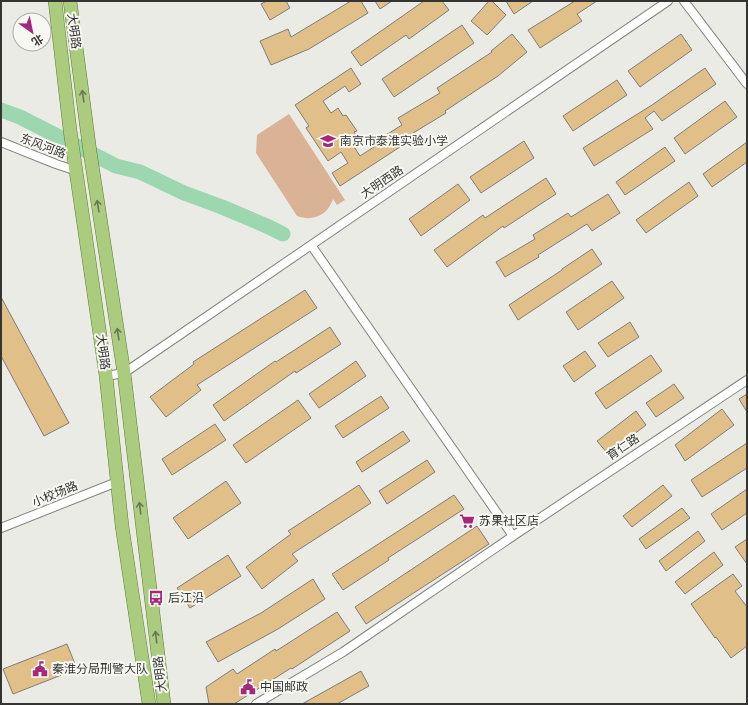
<svg xmlns="http://www.w3.org/2000/svg" width="748" height="705" font-family="Karla,'Noto Sans SC',sans-serif">
<style>
.green{fill:#dab397}
.water{fill:#9dd7af}
.lines{fill:none;stroke-linecap:round;stroke-linejoin:round}
.river{stroke:#9dd7af;stroke-width:15}
.building{fill:#e0c088;stroke:#807d7a}
.street-casing{stroke:#83837e;stroke-width:10}
.primary-casing{stroke:#5d7f2c;stroke-width:14}
.street{stroke:#fff;stroke-width:8}
.primary{stroke:#abcb7f;stroke-width:13}
.oneway{stroke:#6a7855}
.labels{text-anchor:middle;dominant-baseline:central;stroke-width:4;stroke-linejoin:round;paint-order:stroke}
.street-label{font-size:12px;fill:#343432;stroke:#f8f8f3}
.poi-label{font-size:12px;fill:#343432;stroke:#f8f8f3;text-anchor:start}
</style>
<rect width="100%" height="100%" fill="#ebebe6"/>
<path class="green" d="M289,114L345,200L337,205L333,199C328,215 313,222 297,216L256,153L257,135Z"/>
<path class="water" d="M1,107C21,115 45,120 57,140L55,144L34,131L1,117Z"/>
<g class="lines">
<path class="river" d="M1,110L20,117L116,166L140,172L184,193L222,207L269,227L283,234"/>
</g>
<path class="building" d="M267,1H286L290,8L270,20L261,4Z
M351,1H361L368,13L309,49L271,65L260,41L288,29L291,37Z
M375,1H392L380,9Z
M424,1H442L449,10L409,39L406,35L361,66L351,52Z
M489,1H492L506,15L487,35L471,21Z
M506,1H533L514,14Z
M575,1H597L577,14L582,21L540,48L528,30Z
M462,25L474,43L394,97L382,79Z
M512,34L527,52L498,76L445,111L446,113L400,141L403,145L340,186L332,173L348,163L341,152L328,161L306,128L309,126L295,105L351,68L361,84L349,92L345,86L323,101L331,113L338,108L343,116L346,115L357,131L354,132L360,140L353,145L360,156L383,141L381,138L402,125L398,118L440,93L437,88L492,52L491,51Z
M681,34L692,50L640,87L628,71Z
M705,68L716,84L662,121L654,111L645,118L653,129L594,166L583,148L652,105Z
M617,80L627,95L573,131L563,116Z
M725,101L737,117L685,154L674,138Z
M524,141L534,158L481,193L470,177Z
M747,142V162L712,187L703,174Z
M665,147L675,161L625,195L616,182Z
M546,178L556,194L504,228L503,226L447,267L434,250L483,215L485,218Z
M689,182L698,196L646,233L636,220Z
M458,184L470,200L421,236L409,219Z
M608,194L620,213L592,231L587,224L538,255L539,257L505,277L496,262L535,239L533,235L568,213L571,217Z
M592,249L602,264L518,320L509,305L562,270V269Z
M612,281L624,298L578,330L566,312Z
M305,290L317,308L197,385L201,390L166,417L150,397L194,364L193,362Z
M1,297L69,423L44,436L1,356Z
M630,322L639,337L608,357L598,343Z
M330,327L341,344L296,373L295,371L224,421L213,405L275,361L276,362Z
M585,351L596,366L574,382L563,366Z
M651,355L662,371L606,409L595,393Z
M356,361L366,376L319,408L309,394Z
M674,384L684,398L656,417L646,403Z
M747,394V412L739,399Z
M381,396L389,408L343,438L335,426Z
M298,400L311,418L246,463L233,445Z
M722,409L734,425L685,461L675,445Z
M636,411L646,425L608,454L597,441Z
M215,424L226,440L172,475L162,459Z
M403,431L410,441L362,472L356,462Z
M747,443V468L702,497L691,480Z
M427,460L435,472L387,504L379,491Z
M226,481L241,503L188,539L173,518Z
M359,485L371,503L292,554L298,561L262,589L246,567L291,534L288,531Z
M663,485L672,496L632,527L623,516Z
M747,489V513L722,530L711,514Z
M454,495L464,509L388,558L389,560L343,590L332,574Z
M682,508L690,518L646,549L639,539Z
M477,526L489,544L366,624L355,607Z
M698,531L705,541L666,571L659,561Z
M747,539V564L735,547Z
M714,552L723,565L685,594L675,582Z
M228,555L241,576L190,608L177,588Z
M733,574L742,586L735,591L747,607V646L731,658L716,637L715,638L691,604Z
M313,579L325,599L278,629L218,662L206,642L261,613Z
M337,612L350,631L292,669L291,668L234,704H209L206,687L233,669L237,674L275,649L276,651Z
M67,644L77,669L13,694L3,669Z
M361,671L369,686L337,704H302Z"/>
<g class="lines">
<g class="street-casing">
<path id="street" d="M684,1L747,84
M1,142L56,164L77,171
M311,245L513,536
M106,376L124,373L668,1
M1,528L117,482
M256,704L343,652L513,536L747,380"/>
</g>
<g class="primary-casing">
<path id="primary" d="M55,1L70,130L106,376L122,526L149,704
M70,1L90,152L124,373L164,704"/>
</g>
<use href="#street" class="street"/>
<use href="#primary" class="primary"/>
</g>
<defs><path id="oneway-shaft" d="M-6 0H5M1.5-3L5.5 0L1.5 3" fill="none" stroke-width="1.6" stroke-linecap="round" stroke-linejoin="round"/></defs>
<g class="oneway">
<use href="#oneway-shaft" transform="translate(83 96) rotate(-98)"/>
<use href="#oneway-shaft" transform="translate(98 206) rotate(-99)"/>
<use href="#oneway-shaft" transform="translate(118 334) rotate(-99)"/>
<use href="#oneway-shaft" transform="translate(140 508) rotate(-97)"/>
<use href="#oneway-shaft" transform="translate(156 637) rotate(-97)"/>
</g>
<defs>
<g id="school-bare" transform="scale(1.2)"><path d="M0-5L7-2L0 1L-7-2ZM-4 1L0 2.5L4 1V4Q0 6-4 4Z" fill="#a4297d" stroke="#f8f8f3" stroke-width="2.5" paint-order="stroke"/></g>
<g id="supermarket-bare" transform="scale(1.2)"><path d="M-6-5.5h2.5l.6 2H6L4.5 2H-2.5L-4.4-4H-6ZM-1.5 3.2a1.3 1.3 0 1 0 .1 0ZM3 3.2a1.3 1.3 0 1 0 .1 0Z" fill="#a4297d" stroke="#f8f8f3" stroke-width="2.5" paint-order="stroke"/></g>
<g id="bus-bare" transform="scale(1.2)"><path d="M-5-6H5V4H4V6H2V4H-2V6H-4V4H-5ZM-3.5-4V0h7V-4ZM-3.5 1.2v1.5H-2V1.2ZM2 1.2v1.5H3.5V1.2Z" fill="#a4297d" stroke="#f8f8f3" stroke-width="2.5" paint-order="stroke"/></g>
<g id="civic-bare" transform="scale(1.2)"><path d="M-.6-6.5H3V-4.5H.6V-3L4-1V1h2V6H-6V1h2V-1L-.6-3ZM-1.2 2.5V6h2.4V2.5Z" fill="#a4297d" stroke="#f8f8f3" stroke-width="2.5" paint-order="stroke"/></g>
</defs>
<g fill-rule="evenodd">
<use href="#school-bare" x="328" y="141"/>
<use href="#supermarket-bare" x="467" y="521"/>
<use href="#bus-bare" x="156" y="598"/>
<use href="#civic-bare" x="40" y="669"/>
<use href="#civic-bare" x="248" y="687"/>
</g>
<g class="labels">
<g class="street-label">
<text transform="translate(74 31) rotate(82)">大明路</text>
<text transform="translate(43 146) rotate(21)">东风河路</text>
<text transform="translate(382 182) rotate(-34)">大明西路</text>
<text transform="translate(103 352) rotate(82)">大明路</text>
<text transform="translate(623 447) rotate(-34)">育仁路</text>
<text transform="translate(55 494) rotate(-22)">小校场路</text>
<text transform="translate(160 674) rotate(-97)">大明路</text>
</g>
<g class="poi-label">
<text x="340" y="141">南京市泰淮实验小学</text>
<text x="479" y="521">苏果社区店</text>
<text x="168" y="598">后江沿</text>
<text x="52" y="669">秦淮分局刑警大队</text>
<text x="260" y="687">中国邮政</text>
</g>
</g>
<rect width="748" height="705" fill="none" stroke="#343432" stroke-width="4"/>
<g transform="translate(32 32) rotate(147)"><circle r="19" fill="#f8f8f3" stroke="#aaaaa6"/>
<path d="M0-3L7 15L0 10L-7 15Z" fill="#a4297d"/>
<text y="-6" font-size="11" font-weight="bold" text-anchor="middle" fill="#343432">北</text>
</g>
</svg>
